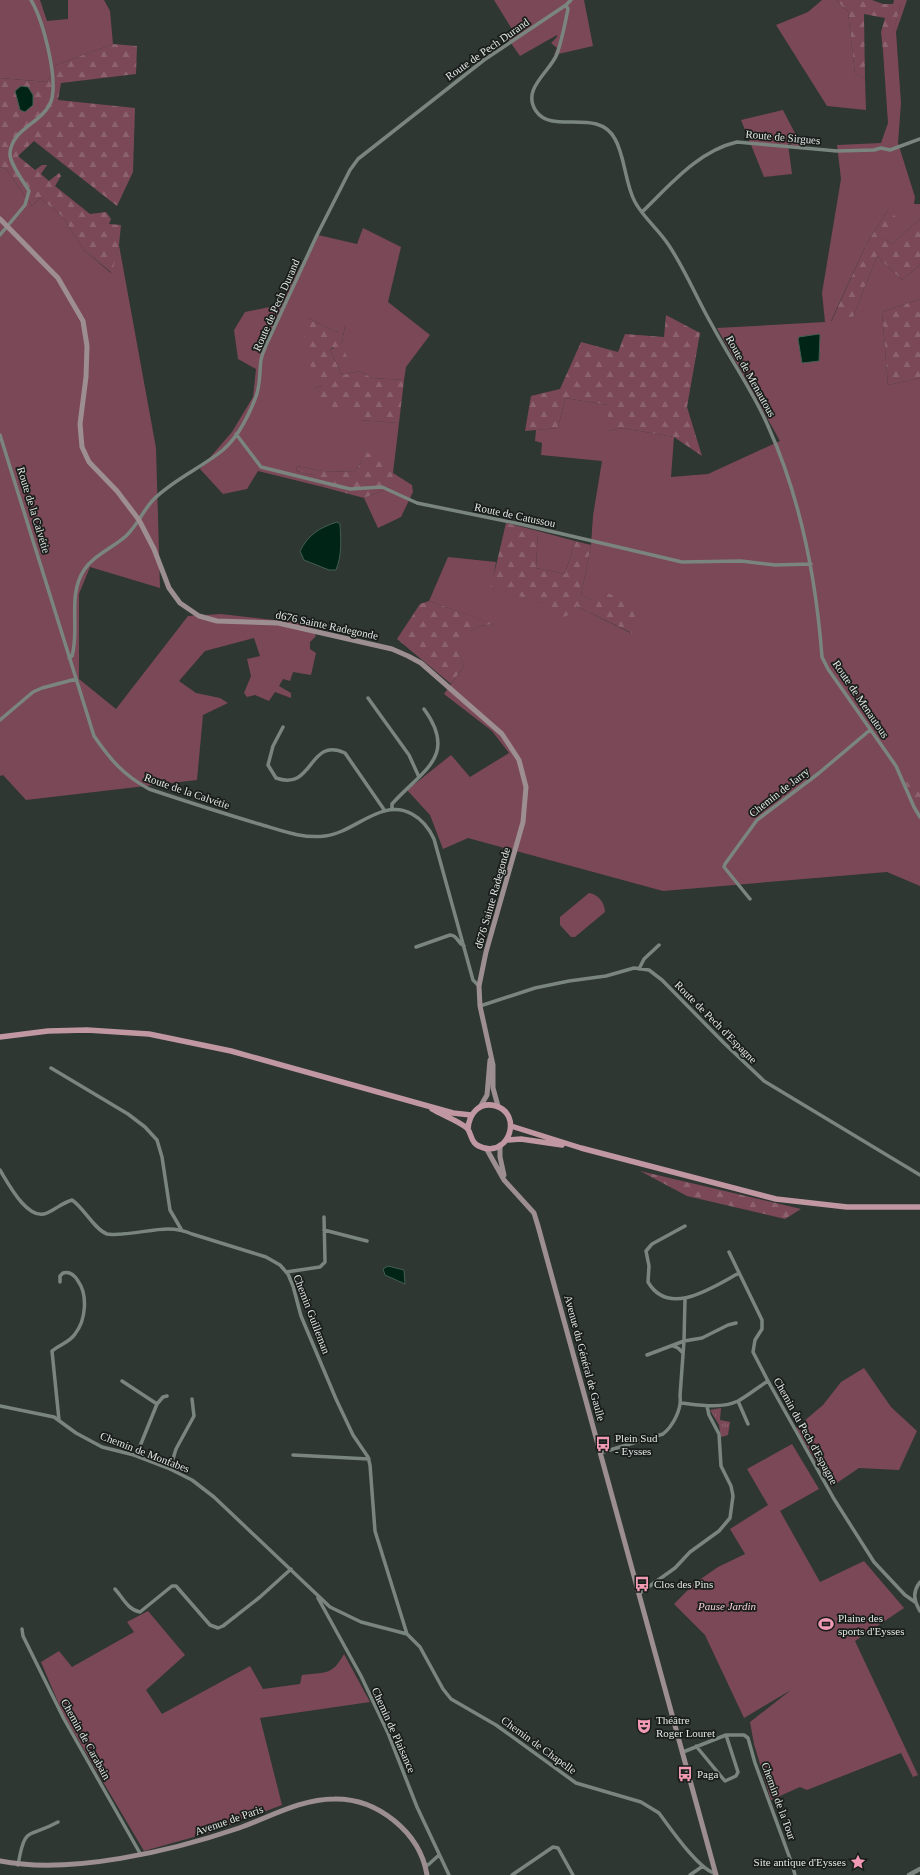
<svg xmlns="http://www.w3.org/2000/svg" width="920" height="1875" font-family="'Times New Roman',serif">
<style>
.green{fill:#7b4857}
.forest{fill:url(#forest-firs)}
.park{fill:url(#park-tufts)}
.water{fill:#002416;stroke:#445e54}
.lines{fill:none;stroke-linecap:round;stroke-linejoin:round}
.minor{stroke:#7a8580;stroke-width:3.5}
.tertiary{stroke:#7a8580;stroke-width:4.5}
.secondary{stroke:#9d8e91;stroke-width:5}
.primary{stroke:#c198a2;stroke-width:5.5}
.labels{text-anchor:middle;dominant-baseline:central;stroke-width:3.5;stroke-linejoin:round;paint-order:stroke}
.street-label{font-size:11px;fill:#e2e7e4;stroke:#191d1b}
.poi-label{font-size:11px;fill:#e2e7e4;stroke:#191d1b;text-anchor:start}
.park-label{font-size:11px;font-style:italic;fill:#f4ccd6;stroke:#191d1b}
</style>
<defs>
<pattern id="forest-firs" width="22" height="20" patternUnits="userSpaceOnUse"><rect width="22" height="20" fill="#7b4857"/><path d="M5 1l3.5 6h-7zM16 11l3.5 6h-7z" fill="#8d626f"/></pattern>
<pattern id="park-tufts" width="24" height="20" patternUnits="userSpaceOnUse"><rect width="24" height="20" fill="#7b4857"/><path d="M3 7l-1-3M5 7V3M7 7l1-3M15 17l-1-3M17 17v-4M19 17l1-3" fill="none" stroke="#8d626f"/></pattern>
</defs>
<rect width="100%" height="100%" fill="#2e3732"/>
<path class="green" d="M0,0H40L47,21L68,19V0H104L110,11L113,44L56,65L47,82L0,78Z
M494,0H584L593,46L554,55L557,48L551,43L557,37V35L520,56L508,39L515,34Z
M822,0H836L848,12L855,74L865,78L866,110L827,106L776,25L808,12Z
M894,0H907L896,32L901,103L898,143L915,197L914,204H920V219L892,244L885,239L888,210L866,245L831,321L853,317L877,256L902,280L920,265V299L882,312L888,385L920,378V886L887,872L663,891L468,838L443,849L430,815L407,790L451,755L470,777L509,753L492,731L444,694L464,666L455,641L478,626L493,624L429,601L448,557L496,562L492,587L551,606H576L631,633L607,593L604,599L591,600L581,595L591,545L593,516L602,461L541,455L542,443L535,441L536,430L558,428L565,398L608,405V431L622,428L674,437L671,477L708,474L780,441L717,328L825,322L822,293L841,179L837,145L881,143L888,123L883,51L889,46L901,4H893Z
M783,110L802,147L788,144L792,174L764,177L741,120Z
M0,167L6,169L32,206L40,198L62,216L84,250L111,273L119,245L156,448L160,588L90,567L79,594V679L116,709L188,616L221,614L310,624L316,636L310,642V649L316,653L311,675L293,672L290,681L283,679L279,686L291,693V698L275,692L269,701L255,695L247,697L244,693L251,676L247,659L260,656L254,638L205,651L179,681L196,693L220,698L228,703L203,715L197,780L26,800L3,775L0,776Z
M363,228L401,247L388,302L430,335L406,367L404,380L372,378L359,371L342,375L330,350L342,343L345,326L339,332L334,331L308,318L322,386L314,388L361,407L360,420L399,423L393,473L412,485L413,492L401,517L378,528L364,498L391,487L364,450L361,463L354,472L322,471L297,466L296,471L313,475L323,487L258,471L247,489L223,494L200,469L232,432L253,397L256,369L238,359L234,330L245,312L279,305L318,235L357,244Z
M538,531L575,541L565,574L536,568Z
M589,893C598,894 605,903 605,912L575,937H571L560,925V917Z
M864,1368L891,1407L917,1431L899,1470L859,1468L831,1487L796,1428L823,1405L841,1382Z
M792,1444L819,1489L780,1511L820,1582L864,1561L904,1608L855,1641L918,1775L913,1777L901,1753L807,1790L800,1787L771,1800L754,1744L750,1722L791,1690L744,1718L705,1635L674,1604L695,1583L718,1567L745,1554L730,1529L768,1505L747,1469Z
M148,1611L185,1655L146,1690L162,1714L250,1666L263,1689L300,1684L302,1675C325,1672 332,1676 344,1654L370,1702L260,1718L282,1805L208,1833L144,1851L63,1714L41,1662L59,1651L72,1667L134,1632L127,1622Z"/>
<path class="forest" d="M836,0H872L883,4H901L889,47L883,51L881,32L885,18L864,14L865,78L855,74L848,12Z
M113,44L137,46L136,74L61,83L58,100L135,108L133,172L117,206L34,141L18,156L35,170L42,165H47L41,174L49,181L59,173L61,176L55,186L90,214L106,212L111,219L109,224L121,225L119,245L112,273L84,250L62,216L40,198L32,206L6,169L0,167V78L47,82L56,65Z
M888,210L896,217L885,239L892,244L920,219V265L902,280L877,256L853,317L831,322L866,245Z
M920,299V378L888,385L882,312Z
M666,315L700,333L687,407L702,456L674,437L622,428L608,431V405L565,398L558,428L525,431L531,396L560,389L581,342L618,352L625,334L664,337Z
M308,318L334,331L339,332V325H345L342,343L349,364L343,367L333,347L330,350L342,375L359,371L372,378L404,380L399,423L360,420V407L322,411L314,388L322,386L302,350Z
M363,450L388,465L393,474L391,487L364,498L323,487L313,475L296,471L297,466L322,471L354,472L361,463Z
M506,523L538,531L536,568L565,574L575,541L591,545L581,595L591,600L598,596L604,598L607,593L638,604L632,633L576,606L574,613L552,621L550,606L491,587Z
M429,601L494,624L478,626L456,641L464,666L451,684L397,639L420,604Z
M909,780L917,791H920V812L905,783Z
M640,1171L801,1209L785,1219L687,1196Z"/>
<path class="park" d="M721,1408L720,1420L730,1422L728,1435L721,1437L719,1425L710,1410Z"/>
<path class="water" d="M21,86L28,87L33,95V105L25,112L20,110L15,91Z
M819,334L820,335L819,361L802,363L798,339L799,337Z
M337,522L340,524C341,541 342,555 336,570H329L304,560L300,551C309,534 319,528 337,522Z
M388,1266L404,1270L405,1284L385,1275L383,1269Z"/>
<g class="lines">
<path class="minor" d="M566,5L568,9C565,24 562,40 557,54C550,72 521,89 536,111C552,135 598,107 615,139C625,156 625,184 635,202C643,217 658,229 668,244C685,269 697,299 712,325C730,359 753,391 768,426C801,499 816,578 822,657L828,669L896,766L914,807L920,817
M642,212C670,185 698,151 737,142L837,151L874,150L881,148L890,150L920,139
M0,235L25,205L29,191C24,182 9,163 10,153C12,129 40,124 50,104C60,83 43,20 31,0
M236,434L261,467L350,489L382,487L417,503L520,524L682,562L741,561L775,565L811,564
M0,435L94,736C110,759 123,775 149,789C185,801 222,813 259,824C280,830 302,839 325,836C354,833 382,797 412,814C423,820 429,828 434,839L473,980L479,986
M69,658L72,656C80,629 67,596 84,570C94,555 114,547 126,536C138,525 143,510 154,499C174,479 201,468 223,450C238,437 248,417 255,399C261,386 259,373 261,360C262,354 265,348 267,343L317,235L350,170L358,159L484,60L566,5L571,0
M368,698L409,755L419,777
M0,720L33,692L42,688L76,679
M283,727L273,746L268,765L276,778C314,792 308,736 345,753L385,811
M392,809V804C421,771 459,757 424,709
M750,899L724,867L725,864L757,820L819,773L870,730
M416,947L450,935C458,935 457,943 464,946
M639,969L644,959L659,945
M480,1006L535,988L569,981L606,976L634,968L649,970L662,980L724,1043L764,1081L920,1175
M51,1068L128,1114L145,1127L157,1140L162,1157L170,1210L181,1229
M0,1170C8,1183 28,1222 47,1213C56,1209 62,1203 72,1200C84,1208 94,1229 107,1234C112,1235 118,1234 122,1234C147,1233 168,1223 192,1234L266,1257L280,1265L288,1274L293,1286L301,1316L336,1399L353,1435L368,1457L370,1465L375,1531L407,1634
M685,1226L652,1244L646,1251L649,1266L648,1282C669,1318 713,1287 739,1273
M324,1230L367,1241
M729,1252L762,1320V1329L755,1340L753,1352L768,1381L834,1499L874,1562L905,1595L915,1602
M286,1272L320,1267L325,1262L324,1217
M673,1346L678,1348L683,1353
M647,1355L684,1341L685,1299
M122,1381L157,1404
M738,1401L748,1424
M681,1403C699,1405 721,1409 738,1401C749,1395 758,1387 768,1381
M0,1406L54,1417L76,1433L102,1447L134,1455L168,1468L192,1480L214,1497L330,1607L361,1622L407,1634L420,1647L443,1689L451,1699L496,1725L576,1783L641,1802L659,1813C671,1829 698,1869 716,1874
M59,1420L52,1351C59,1345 70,1342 75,1334C86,1320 88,1295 78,1281C75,1276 70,1271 63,1273L60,1276V1282
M600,1453L663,1434C673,1426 682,1409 680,1396L684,1341L702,1338L728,1325L736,1323
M293,1455L369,1459
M136,1456L157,1404L163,1397L167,1396
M170,1469L176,1449L194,1416L192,1399
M920,1582C912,1592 914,1601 920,1611
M115,1589C123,1598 128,1610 140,1612L172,1586H176L210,1625L218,1628L223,1626L260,1597L291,1569
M640,1593L675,1568L690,1552L719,1531L730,1518L733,1496L731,1486L721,1466L719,1434L709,1415L707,1406
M318,1598L361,1676L388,1733L417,1807L449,1875
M22,1629L23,1636L64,1719L141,1855
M696,1746L725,1781L736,1776L738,1772L726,1735
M683,1752L726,1735H744L748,1738L755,1763L792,1864L795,1875
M424,1864L428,1865L439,1855
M18,1865C25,1825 27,1839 58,1822
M512,1875L553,1847L558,1848L573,1875
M690,1875L703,1866"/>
<path class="tertiary" d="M909,1875L920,1869"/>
<path class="secondary" d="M0,219L58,278L83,321L87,346L86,377L80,424L82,447L89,462L117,491L139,520L154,549L169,588L180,603L199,616L217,621L278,623L392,649L408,656L421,663L502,734L519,760L526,787L523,822L486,952L479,986L480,1006L493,1065V1088L498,1106
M480,1107L487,1095L490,1060
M500,1145V1157L504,1175
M486,1148L504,1180L534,1213L538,1226L716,1875
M0,1861C70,1875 172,1851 239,1828C270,1817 301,1799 334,1799C377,1798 420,1832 427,1875"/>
<path class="primary" d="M0,1037L48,1031L87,1030L149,1034L231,1051L453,1113L471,1115
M432,1109C442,1115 457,1120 467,1128C473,1135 469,1144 484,1148C510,1155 522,1114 496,1106C479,1101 469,1114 468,1129
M511,1126L581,1148L776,1199L847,1207H920
M507,1140L521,1139L562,1145"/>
</g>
<defs>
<g id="bus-bare" transform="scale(1.2)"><path d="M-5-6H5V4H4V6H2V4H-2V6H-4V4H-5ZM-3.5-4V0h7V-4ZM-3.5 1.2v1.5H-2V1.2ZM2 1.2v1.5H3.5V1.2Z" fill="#f19ab3" stroke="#191d1b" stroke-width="2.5" paint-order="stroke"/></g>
<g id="stadium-bare" transform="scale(1.2)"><path d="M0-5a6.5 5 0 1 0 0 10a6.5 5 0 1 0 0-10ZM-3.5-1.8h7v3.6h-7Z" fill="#f19ab3" stroke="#191d1b" stroke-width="2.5" paint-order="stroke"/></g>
<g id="theatre-bare" transform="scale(1.2)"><path d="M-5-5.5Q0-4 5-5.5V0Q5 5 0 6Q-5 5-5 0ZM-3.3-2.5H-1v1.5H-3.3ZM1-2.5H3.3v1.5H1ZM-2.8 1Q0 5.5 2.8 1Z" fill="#f19ab3" stroke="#191d1b" stroke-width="2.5" paint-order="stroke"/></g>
<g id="sight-bare" transform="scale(1.2)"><path d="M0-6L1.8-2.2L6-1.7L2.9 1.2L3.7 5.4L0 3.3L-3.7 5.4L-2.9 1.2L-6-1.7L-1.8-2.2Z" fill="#f19ab3" stroke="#191d1b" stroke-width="2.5" paint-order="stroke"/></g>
</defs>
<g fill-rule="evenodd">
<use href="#bus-bare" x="603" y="1444"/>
<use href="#bus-bare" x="642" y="1584"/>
<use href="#stadium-bare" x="826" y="1624"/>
<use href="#theatre-bare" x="644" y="1726"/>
<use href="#bus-bare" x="685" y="1774"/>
<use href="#sight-bare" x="858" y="1862"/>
</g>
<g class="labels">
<g class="street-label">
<text transform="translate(487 49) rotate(-35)">Route de Pech Durand</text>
<text transform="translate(783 137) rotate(5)">Route de Sirgues</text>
<text transform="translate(276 305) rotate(-66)">Route de Pech Durand</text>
<text transform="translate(751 376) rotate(61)">Route de Menautous</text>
<text transform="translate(34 510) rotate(73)">Route de la Calvétie</text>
<text transform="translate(515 515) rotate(12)">Route de Catussou</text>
<text transform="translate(327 625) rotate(12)">d676 Sainte Radegonde</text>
<text transform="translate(861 699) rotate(56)">Route de Menautous</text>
<text transform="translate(187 791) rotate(19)">Route de la Calvétie</text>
<text transform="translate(779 792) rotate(-38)">Chemin de Jarry</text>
<text transform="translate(492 898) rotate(-74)">d676 Sainte Radegonde</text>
<text transform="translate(716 1022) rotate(45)">Route de Pech d'Espagne</text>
<text transform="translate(312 1314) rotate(69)">Chemin Guilleman</text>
<text transform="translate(585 1358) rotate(75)">Avenue du Général de Gaulle</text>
<text transform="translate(806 1431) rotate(61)">Chemin du Pech d'Espagne</text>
<text transform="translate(145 1452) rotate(21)">Chemin de Monfabes</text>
<text transform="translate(394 1730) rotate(66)">Chemin de Plaisance</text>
<text transform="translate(86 1739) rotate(61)">Chemin de Carabain</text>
<text transform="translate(539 1745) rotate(36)">Chemin de Chapelle</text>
<text transform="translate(779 1801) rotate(70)">Chemin de la Tour</text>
<text transform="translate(229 1820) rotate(-19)">Avenue de Paris</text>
</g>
<g class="poi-label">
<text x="615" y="1438">Plein Sud<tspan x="615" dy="13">- Eysses</tspan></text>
<text x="654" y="1584">Clos des Pins</text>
<text x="838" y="1618">Plaine des<tspan x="838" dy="13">sports d'Eysses</tspan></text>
<text x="656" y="1720">Théâtre<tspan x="656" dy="13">Roger Louret</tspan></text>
<text x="697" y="1774">Paga</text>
<text x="846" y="1862" text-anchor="end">Site antique d'Eysses</text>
</g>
<g class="park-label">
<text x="727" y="1606">Pause Jardin</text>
</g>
</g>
</svg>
